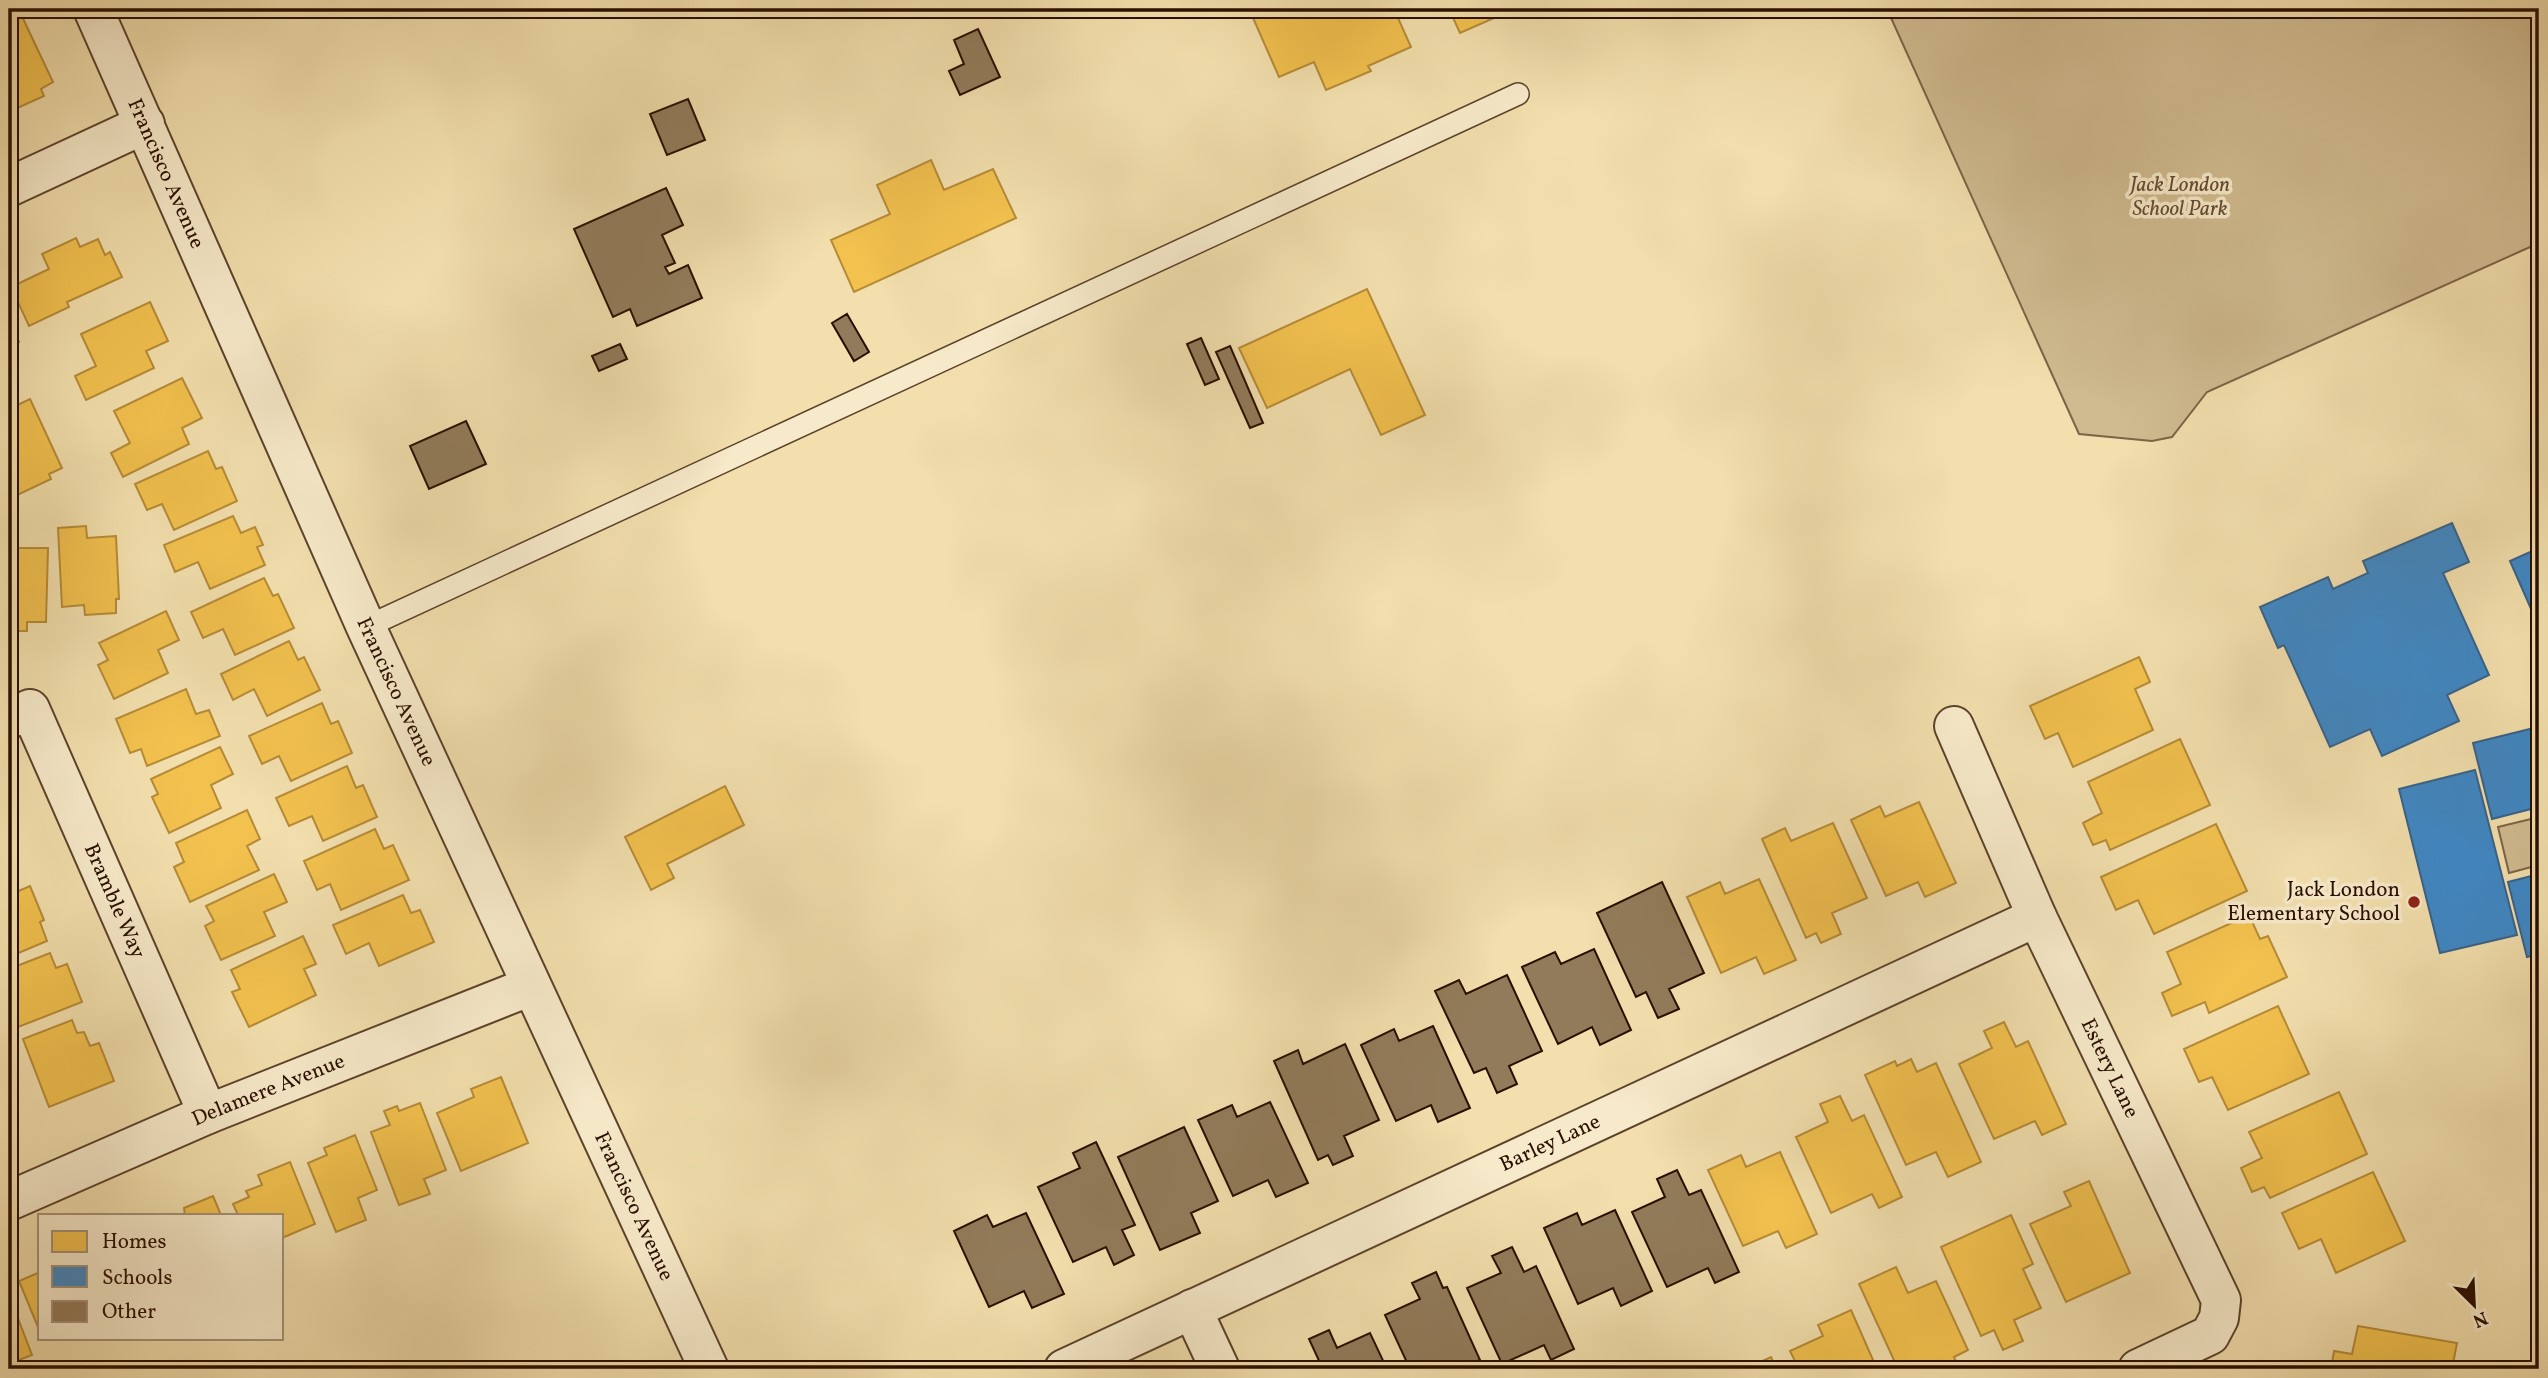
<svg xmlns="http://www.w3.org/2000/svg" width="2548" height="1378" font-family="Vollkorn,serif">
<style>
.green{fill:#d0bb90;stroke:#7d6448;stroke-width:2}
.homes{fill:#f2c14e;stroke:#b68b37;stroke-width:2}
.schools{fill:#3f88c5;stroke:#39638a;stroke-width:2}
.building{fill:#927b5a;stroke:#2a0e00;stroke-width:2}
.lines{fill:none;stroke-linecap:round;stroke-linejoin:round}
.lane-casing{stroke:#5c422b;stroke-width:24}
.street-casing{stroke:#5c422b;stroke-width:42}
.lane{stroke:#f7eaca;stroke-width:21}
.street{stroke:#f7eaca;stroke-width:38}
.poi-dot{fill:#8f2418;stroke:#f7eaca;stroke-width:2.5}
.labels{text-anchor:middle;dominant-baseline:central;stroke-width:7;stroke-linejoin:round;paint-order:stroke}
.street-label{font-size:21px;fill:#2a0e00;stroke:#f7eaca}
.park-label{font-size:21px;font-style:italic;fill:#644b32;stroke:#f7eaca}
.poi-label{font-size:21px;fill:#2a0e00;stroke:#f7eaca;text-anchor:end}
</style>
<rect width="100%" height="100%" fill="#f2dfad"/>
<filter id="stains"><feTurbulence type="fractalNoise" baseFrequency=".00286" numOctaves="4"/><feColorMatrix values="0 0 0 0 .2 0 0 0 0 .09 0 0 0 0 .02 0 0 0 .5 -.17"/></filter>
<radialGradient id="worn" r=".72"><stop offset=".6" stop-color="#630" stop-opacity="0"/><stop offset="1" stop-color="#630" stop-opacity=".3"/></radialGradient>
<path class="green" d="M1887,9H2539V243L2207,392L2172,437L2152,441L2079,434Z
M2539,817V865L2509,873L2498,827Z"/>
<path class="homes" d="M1256,9H1295L1298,15L1312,9H1342L1344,13L1354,9H1394L1411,47L1368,66L1371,71L1326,90L1314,62L1279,77L1250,11Z
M1449,9H1498L1501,15L1460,33Z
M19,10L53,82L41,89L44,96L13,110L9,102V15Z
M931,160L944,190L993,169L1016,218L854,292L831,240L890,214L877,185Z
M76,238L80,247L98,239L105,255L110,252L122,277L67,302L69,307L29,326L11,287L49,269L42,254Z
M1367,289L1425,415L1381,435L1350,369L1267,408L1239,348Z
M150,302L168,341L146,351L154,368L86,400L75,376L96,366L81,334Z
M9,317L19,342L9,346Z
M182,378L202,418L182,428L189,444L123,477L111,453L130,443L114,411Z
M30,399L62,468L49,474L51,479L9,499V446L12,444L9,436V409Z
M208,451L216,469L222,467L237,501L174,530L162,504L147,510L135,484Z
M233,516L241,533L255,527L263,545L257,547L265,565L210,589L198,562L175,572L164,545Z
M86,526L87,538L116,536L119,599H116V613L85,615L84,605L62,607L58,528Z
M17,548H48L46,622H27V631H9V569H17Z
M264,578L273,596L278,594L294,628L235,655L223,629L203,638L191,612Z
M166,611L179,640L158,650L168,673L114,699L98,665L108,660L99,643Z
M289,641L298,660L304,657L320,690L267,716L254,689L233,700L221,674Z
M2139,657L2150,682L2135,689L2153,730L2073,767L2058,733L2045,739L2030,706Z
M186,689L196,714L209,710L220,736L147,766L141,749L130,753L116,719Z
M322,703L331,724L338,721L352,753L291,781L279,756L262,764L249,736Z
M2180,739L2210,805L2110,850L2106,840L2093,845L2083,823L2102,813L2088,782Z
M220,747L233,774L211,785L221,808L169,833L152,797L158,794L151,779Z
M347,766L356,788L363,785L377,817L323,841L312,816L289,826L276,798Z
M725,786L744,825L667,864L674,878L651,890L625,837Z
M1919,802L1956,883L1925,897L1918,882L1886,896L1851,820L1880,806L1885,817Z
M247,810L260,839L247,846L259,870L190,902L174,867L184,862L176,843Z
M1833,823L1867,898L1832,913L1841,934L1821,943L1816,933L1806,938L1762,839L1785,828L1791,841Z
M2216,824L2247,891L2154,934L2138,900L2116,910L2101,877Z
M375,829L384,849L393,845L409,880L341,910L330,884L317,890L304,861Z
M12,862L18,874L9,878V864Z
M274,874L287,902L264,912L275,936L221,960L205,926L214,921L206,906Z
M1759,879L1796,960L1764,974L1756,957L1721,973L1687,897L1720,882L1725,894Z
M30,886L44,920L40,922L47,941L9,957V895Z
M403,895L411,913L420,910L434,942L379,966L369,943L346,954L333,925Z
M2249,915L2260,939L2268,936L2287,977L2209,1013L2205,1002L2172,1016L2162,993L2181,984L2167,952Z
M303,936L316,964L304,969L316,995L249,1027L232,992L240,989L231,970Z
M50,953L56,968L67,964L82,1002L13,1029L9,1018V969Z
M2278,1006L2309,1074L2228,1110L2212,1077L2199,1082L2184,1049Z
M72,1020L77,1033L84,1032L90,1046L99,1043L114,1081L49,1107L23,1039Z
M2004,1022L2016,1047L2028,1041L2066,1124L2042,1135L2035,1121L1994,1139L1959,1064L1992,1048L1984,1031Z
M1911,1059L1917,1072L1936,1063L1981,1162L1948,1177L1936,1152L1906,1165L1865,1075L1895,1061L1897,1066Z
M501,1077L528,1143L461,1171L437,1113L474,1097L471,1089Z
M2339,1092L2367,1154L2270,1198L2264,1187L2252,1192L2241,1168L2262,1158L2249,1132Z
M1840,1096L1852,1121L1864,1115L1902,1197L1879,1208L1872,1194L1831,1213L1796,1137L1828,1122L1820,1104Z
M420,1103L446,1170L424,1179L430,1194L399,1205L371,1132L390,1125L384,1111L397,1106L399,1111Z
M355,1135L377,1190L358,1198L366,1220L336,1232L308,1163L327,1155L324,1148Z
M1780,1152L1817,1234L1786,1248L1778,1231L1743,1246L1708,1170L1741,1155L1746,1167Z
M290,1162L315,1224L282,1238V1215H238L233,1204L249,1197L246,1191L262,1185L258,1175Z
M2373,1172L2405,1241L2336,1273L2321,1239L2299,1249L2282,1213Z
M2089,1181L2130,1273L2066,1302L2030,1224L2071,1206L2064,1192Z
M213,1196L221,1215H185L184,1208Z
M2011,1215L2033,1264L2023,1269L2041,1308L2014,1320L2023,1341L2003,1350L1994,1330L1981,1336L1941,1247Z
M1896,1267L1908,1293L1936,1281L1968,1350L1954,1357L1957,1364L1948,1369H1940L1938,1364L1927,1369H1898L1859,1284Z
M40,1272V1332L19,1281Z
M9,1295L32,1355L11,1363L13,1369H9Z
M1851,1310L1877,1369H1799L1790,1351L1823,1336L1818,1325Z
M2358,1326L2457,1343L2452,1369H2331L2334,1351L2352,1354Z
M1771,1357L1776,1369H1745Z"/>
<path class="schools" d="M2452,523L2469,562L2443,573L2489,675L2447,695L2459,721L2382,756L2370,729L2330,747L2284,645L2278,648L2260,607L2328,577L2333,589L2368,573L2363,561Z
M2539,548V627L2510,561Z
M2534,728L2539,748V807L2492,819L2473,743Z
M2475,770L2517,935L2440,953L2399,789Z
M2539,874V954L2527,957L2508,882Z"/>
<path class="building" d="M978,29L1000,77L960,95L949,71L964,64L954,40Z
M688,99L705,140L667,155L650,114Z
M666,188L683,225L662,235L675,263L665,267L669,274L688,265L702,298L637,326L630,309L613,317L574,229Z
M847,314L869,352L854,361L832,323Z
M1201,338L1219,379L1205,385L1187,344Z
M620,344L627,359L599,371L592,356Z
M1230,346L1263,423L1250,428L1216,352Z
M466,421L486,464L429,489L410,446Z
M1662,882L1704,973L1669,989L1679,1009L1658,1018L1646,992L1636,997L1597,913Z
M1594,949L1631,1030L1600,1045L1592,1027L1558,1044L1522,967L1555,952L1561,964Z
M1507,975L1542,1051L1509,1066L1517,1084L1497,1093L1486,1068L1474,1073L1435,991L1459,980L1466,994Z
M1433,1026L1470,1108L1438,1122L1431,1105L1396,1121L1361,1045L1394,1029L1399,1041Z
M1345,1044L1379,1120L1344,1136L1353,1156L1333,1165L1328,1155L1318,1160L1274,1061L1298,1050L1303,1064Z
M1270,1102L1308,1183L1276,1197L1268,1180L1233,1196L1198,1120L1232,1105L1237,1117Z
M1184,1127L1218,1201L1191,1213L1200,1233L1160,1250L1118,1157Z
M1096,1142L1135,1225L1122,1230L1134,1255L1114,1265L1106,1247L1073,1262L1038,1187L1080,1168L1073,1153Z
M1677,1170L1689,1195L1701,1190L1739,1272L1715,1283L1708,1268L1667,1287L1632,1212L1665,1197L1657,1179Z
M1615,1210L1652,1291L1621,1306L1613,1288L1578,1304L1544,1228L1577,1213L1582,1225Z
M1026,1213L1064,1294L1032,1308L1024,1291L989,1307L954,1231L987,1215L993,1227Z
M1512,1247L1524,1272L1536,1266L1574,1349L1551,1360L1544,1345L1502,1364L1467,1288L1501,1273L1492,1256Z
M1436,1272L1443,1288L1447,1287L1480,1360L1459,1369H1410L1385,1315L1420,1299L1412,1283Z
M1329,1330L1337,1348L1370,1333L1387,1369H1312L1321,1365L1309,1339Z"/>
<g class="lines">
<g class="lane-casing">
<path id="lane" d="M366,627L1518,94"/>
</g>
<g class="street-casing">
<g id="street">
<path id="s1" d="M93,9L366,627L709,1369"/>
<path d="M9,187L145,124"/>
<path id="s2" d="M9,719L30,709L208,1114"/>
<path id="s3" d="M1954,726L2037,917L2221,1300L2219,1318L2210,1335L2138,1369"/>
<path id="s4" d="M9,1201L208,1114L531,986"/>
<path d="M1192,1309L1220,1369"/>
<path id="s5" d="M1064,1369L2037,917"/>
</g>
</g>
<use href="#lane" class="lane"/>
<use href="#street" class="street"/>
</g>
<circle class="poi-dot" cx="2414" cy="902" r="7"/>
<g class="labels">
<g class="street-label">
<text stroke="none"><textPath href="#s1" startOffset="180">Francisco Avenue</textPath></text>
<text stroke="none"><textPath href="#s1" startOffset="747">Francisco Avenue</textPath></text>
<text stroke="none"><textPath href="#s2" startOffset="233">Bramble Way</textPath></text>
<text stroke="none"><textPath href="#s3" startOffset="376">Estery Lane</textPath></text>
<text stroke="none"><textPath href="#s4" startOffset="282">Delamere Avenue</textPath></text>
<text stroke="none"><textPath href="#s5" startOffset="536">Barley Lane</textPath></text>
<text stroke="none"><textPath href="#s1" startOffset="1314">Francisco Avenue</textPath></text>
</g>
<g class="park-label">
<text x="2180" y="185">Jack London<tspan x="2180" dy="24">School Park</tspan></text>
</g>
<g class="poi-label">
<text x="2400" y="890">Jack London<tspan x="2400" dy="24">Elementary School</tspan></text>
</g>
</g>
<rect width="2548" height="1378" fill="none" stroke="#f2dfad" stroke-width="35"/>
<rect x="10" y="10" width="2527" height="1357" fill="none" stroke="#2a0e00" stroke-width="3.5"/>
<rect x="18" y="18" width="2513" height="1343" fill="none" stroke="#2a0e00" stroke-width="2"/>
<rect x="38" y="1214" width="245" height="126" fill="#f7eaca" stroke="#a59279" stroke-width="2"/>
<rect x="52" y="1231" width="35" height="21" fill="#f2c14e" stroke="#a59279" stroke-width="2"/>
<text x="102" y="1248" font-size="21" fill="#2a0e00">Homes</text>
<rect x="52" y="1266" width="35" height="21" fill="#3f88c5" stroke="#a59279" stroke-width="2"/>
<text x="102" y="1284" font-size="21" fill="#2a0e00">Schools</text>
<rect x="52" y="1301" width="35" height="21" fill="#927b5a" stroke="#a59279" stroke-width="2"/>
<text x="102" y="1318" font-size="21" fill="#2a0e00">Other</text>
<g transform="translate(2474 1305) rotate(156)" stroke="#f7eaca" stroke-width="5" paint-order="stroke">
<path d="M0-5L12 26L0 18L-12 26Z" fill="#2a0e00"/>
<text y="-10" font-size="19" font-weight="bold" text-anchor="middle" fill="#2a0e00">N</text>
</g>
<rect width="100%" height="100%" filter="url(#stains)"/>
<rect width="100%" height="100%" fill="url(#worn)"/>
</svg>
